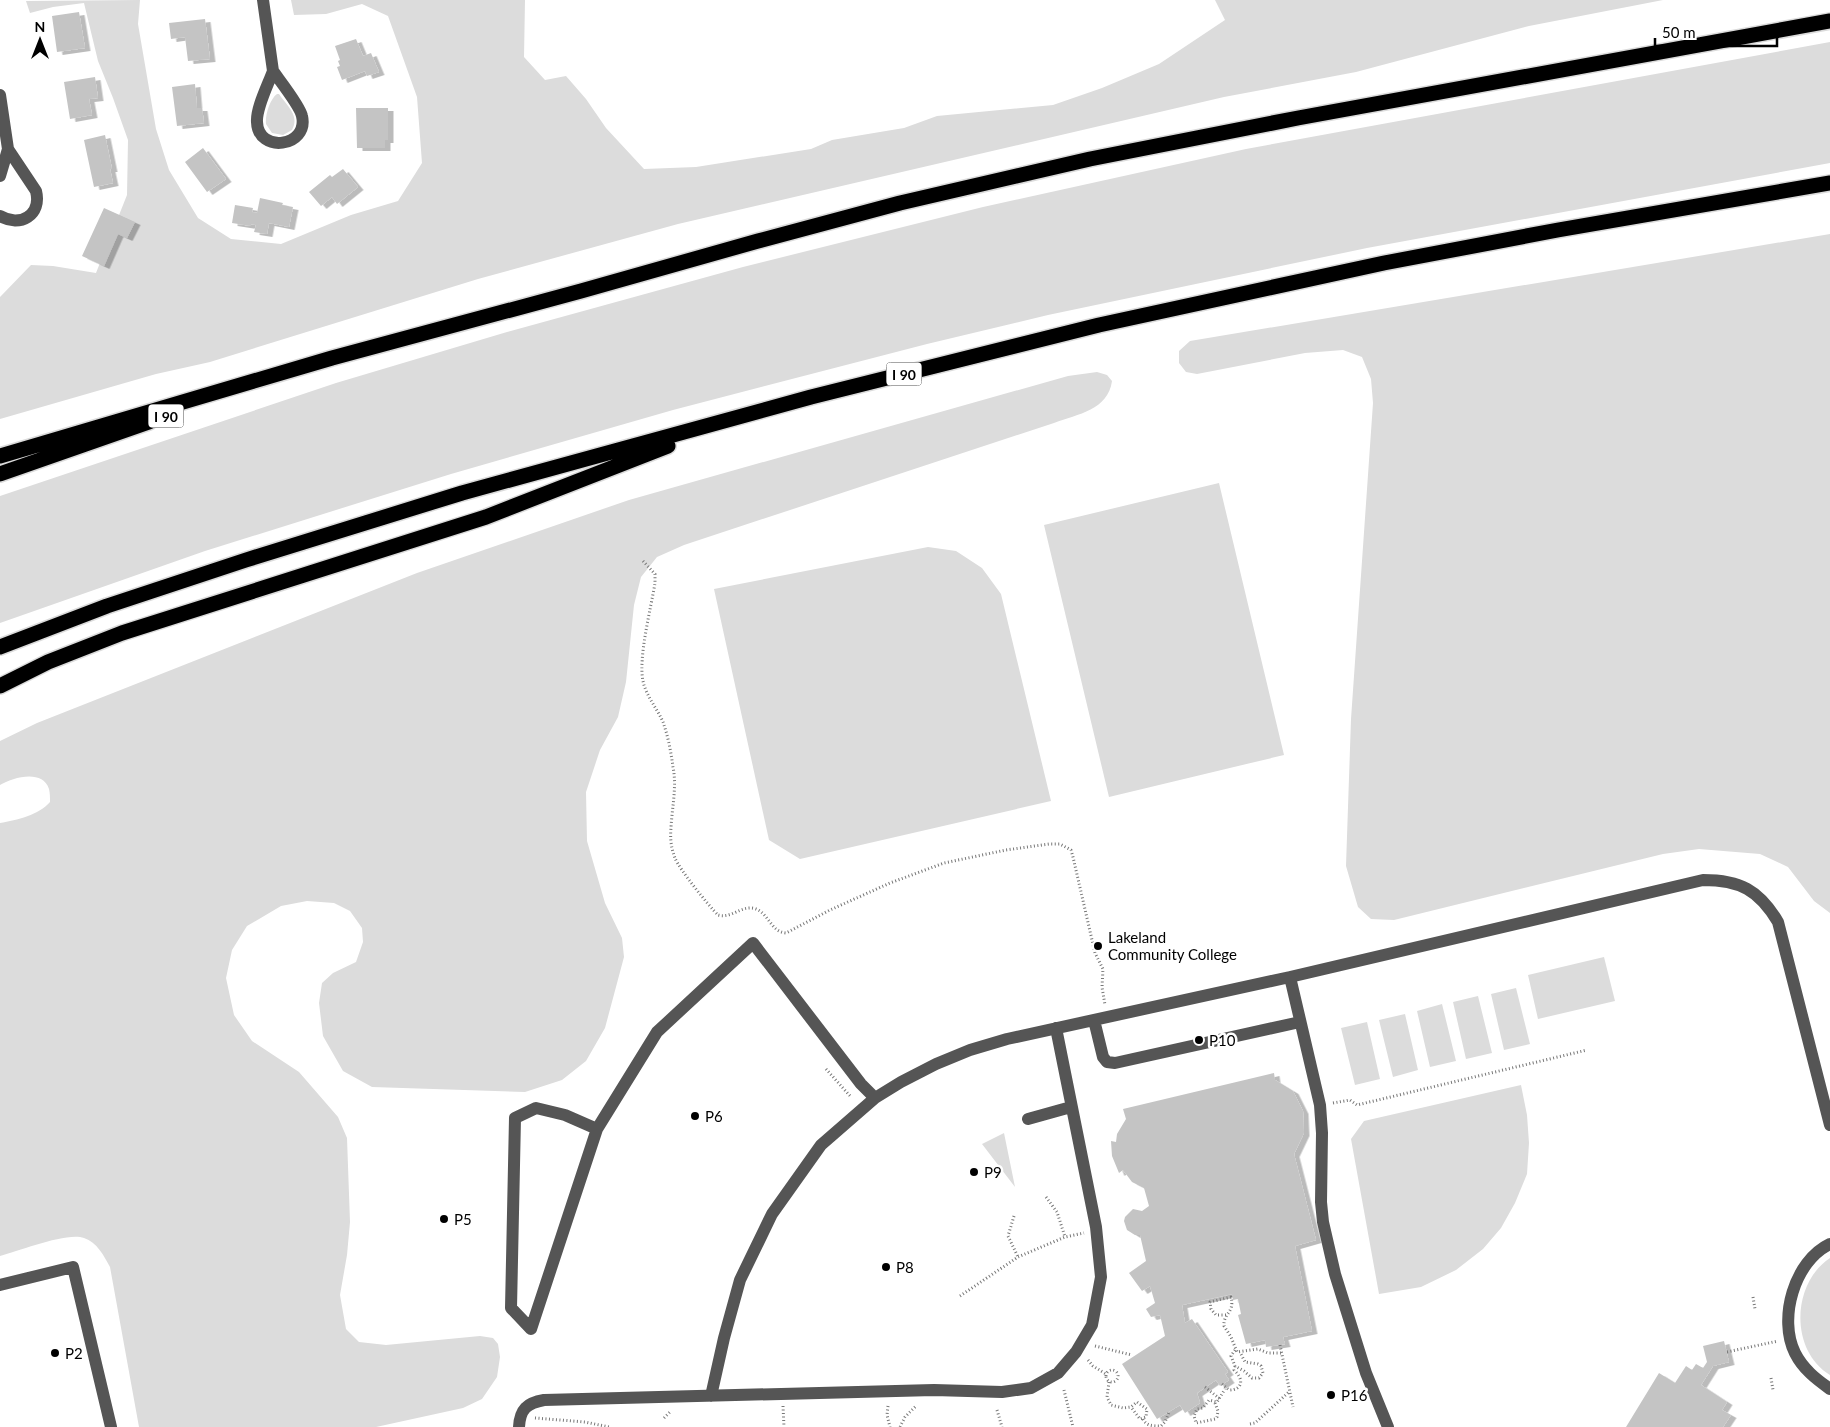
<svg xmlns="http://www.w3.org/2000/svg" width="1830" height="1427" font-family="Lato,sans-serif">
<style>
.green{fill:#dcdcdc}
.building{fill:#c4c4c4;filter:url(#shadow)}
.lines{fill:none;stroke-linecap:round;stroke-linejoin:round}
.highway-casing{stroke:#dbdbdb;stroke-width:18}
.path{stroke:#777;stroke-width:3;stroke-dasharray:1 2.5;stroke-linecap:butt}
.minor{stroke:#555;stroke-width:12}
.highway{stroke:#000;stroke-width:15}
.poi-dot{fill:#000;stroke:#fff;stroke-width:2}
.labels{text-anchor:middle;dominant-baseline:central;stroke-width:5;stroke-linejoin:round;paint-order:stroke}
.shield{fill:#fff;stroke:#4c4c4c;stroke-width:1}
.shield-label{font-size:14px;font-weight:bold;fill:#000}
.poi-label{font-size:15px;fill:#000;stroke:#fff;text-anchor:start}
</style>
<defs>
<filter id="shadow"><feDropShadow dx="5.5" dy="3" stdDeviation="0" flood-color="#0004"/></filter>
</defs>
<rect width="100%" height="100%" fill="#fff"/>
<path class="green" d="M140,0L138,24L156,129L169,170L198,218L231,239L281,244L351,215L398,201L422,163L417,97L388,16L362,4L326,14L294,15L291,0H525L524,57L545,80L566,76L586,99L606,128L644,169L696,167L811,149L832,140L904,128L937,116L1053,105L1102,88L1159,64L1225,20L1215,0H1663L1529,26L1356,72L1224,97L678,224L478,279L210,362L156,374L0,419V297L31,265L53,266L96,273L127,195L128,140L113,98L98,61L84,3L53,7L30,13L26,1Z
M1830,42V163L1367,248L1048,315L927,344L673,410L451,474L205,551L0,623V496L336,383L507,332L743,267L983,207L1246,149Z
M277,94H279C287,106 300,115 292,130L283,135L272,133L266,124C265,115 270,99 277,94Z
M1830,234V913L1814,901L1788,867L1760,854L1699,849L1663,854L1394,920L1371,919L1358,907L1346,866L1351,719L1373,403L1371,379L1362,357L1343,350L1305,353L1197,374L1186,372L1179,363V351L1190,341Z
M1097,372L1107,375L1112,381C1108,410 1078,414 1054,423L684,545L657,557L641,577L634,605L626,682L618,717L600,750L586,792L587,841L605,903L622,938L624,957L605,1028L586,1061L562,1080L525,1092L372,1087L343,1071L323,1036L319,1003L322,983L333,973L356,962L363,942L362,928L350,911L334,903L307,901L281,906L247,926L232,950L226,978L234,1015L252,1041L299,1072L338,1117L347,1138L350,1222L347,1255L340,1295L346,1329L359,1342L386,1345L480,1336L493,1338L498,1344L500,1357L497,1377L482,1399L463,1408L376,1427H139L110,1267C104,1256 97,1242 84,1238C66,1232 20,1251 0,1256V823C17,820 39,815 50,802C50,798 50,793 49,789C43,769 13,777 0,785V741L37,723L417,573L629,500L1068,376Z
M1219,483L1284,755L1109,797L1044,525Z
M928,547L956,551L982,568L1001,594L1051,801L800,859L769,840L714,589Z
M1604,957L1615,1001L1538,1019L1528,975Z
M1516,988L1530,1044L1504,1050L1491,994Z
M1478,996L1492,1053L1466,1059L1453,1002Z
M1442,1004L1456,1061L1430,1067L1417,1011Z
M1405,1014L1418,1070L1393,1077L1379,1020Z
M1367,1022L1380,1079L1355,1085L1341,1028Z
M1521,1085L1527,1115L1529,1143L1527,1174L1515,1203L1501,1228L1483,1249L1456,1270L1421,1287L1379,1294L1351,1139L1364,1121Z
M1004,1133L1015,1187L982,1144Z
M1830,1258V1375C1789,1350 1792,1283 1830,1258Z"/>
<path class="building" d="M79,12L85,48L57,52L52,16Z
M205,19L210,59L188,61L185,37L171,39L169,23Z
M356,39L363,56L371,53L379,72L367,76L365,71L342,80L337,67L340,66L338,61L340,60L335,46Z
M95,77L98,98L89,99L92,115L70,119L64,82Z
M195,84L197,108H202L204,123L177,126L172,87Z
M356,108H388V140H385V148H357Z
M105,135L112,169H110L113,183L94,187L84,140Z
M203,148L226,179L207,192L185,162Z
M343,169L358,187L337,204L332,197L321,206L309,192L330,175L332,177Z
M260,198L283,203L282,205L293,207L289,227L269,223L267,234L254,232L256,225L251,224V226L232,223L235,205L253,208L252,212L257,213Z
M104,208L135,222L127,238L118,234L104,266L82,256Z
M1274,1073L1275,1080L1293,1091L1303,1111L1304,1133L1294,1154L1316,1240L1295,1246L1312,1331L1283,1337L1285,1344L1266,1347L1265,1340L1246,1344L1238,1315L1241,1314L1238,1299L1233,1300L1232,1294L1182,1305L1185,1323L1192,1319L1228,1372L1225,1374L1229,1380L1220,1386L1216,1380L1197,1393L1200,1403L1185,1413L1180,1405L1157,1419L1122,1364L1165,1336L1160,1315L1151,1317L1146,1309L1155,1303L1150,1286L1142,1291L1129,1273L1146,1261L1140,1235H1135L1127,1230L1124,1221L1125,1217L1133,1209L1142,1211L1149,1206L1144,1188L1132,1182L1123,1170L1119,1173L1112,1156L1111,1141L1116,1142L1117,1134L1126,1119L1123,1109Z
M1724,1341L1729,1362L1713,1366L1701,1385L1727,1402L1722,1410L1731,1415L1723,1427H1626L1659,1373L1675,1383L1686,1366L1692,1370L1696,1364L1703,1368L1707,1362L1703,1346Z"/>
<g class="lines">
<g class="highway-casing">
<path id="highway" d="M0,456L332,358L581,291L758,241L900,203L1090,159L1298,118L1830,21
M0,474L149,422
M0,647L107,606L246,560L462,493L811,397L1099,325L1384,263L1558,230L1830,183
M0,686L48,662L122,633L486,517L668,446"/>
</g>
<path class="path" d="M643,561L655,574V583C651,608 638,658 643,681C646,696 657,708 663,722C668,736 671,752 673,767C677,787 672,807 671,828C670,838 671,848 675,858C679,869 709,906 718,915C732,919 742,904 756,909C769,914 771,932 786,933L830,910L890,883L944,863L1006,850L1049,844H1060L1071,850L1073,857L1095,953L1103,969L1102,987L1105,1005
M826,1069L851,1097
M1333,1103L1350,1100L1357,1105L1587,1050
M1046,1197L1057,1212L1065,1237
M1014,1216L1008,1236L1018,1257
M960,1296L1018,1257L1065,1237L1084,1233
M1753,1297L1755,1309
M1226,1315H1216L1211,1309L1210,1302L1231,1297C1235,1313 1223,1313 1224,1326L1231,1337L1237,1352L1258,1349L1268,1353H1282
M1280,1345L1293,1407
M1095,1346L1132,1355
M1235,1350L1231,1356L1235,1366L1244,1371L1252,1378H1259L1263,1373L1261,1366L1258,1364L1245,1362L1240,1352
M1727,1352L1778,1341
M1088,1360L1093,1366L1106,1374
M1106 1376a6 6 0 1 1 12 0a6 6 0 1 1-12 0Z
M1771,1378L1773,1390
M1109,1382L1107,1397L1111,1405L1123,1408L1131,1407L1137,1402L1147,1409L1146,1417L1140,1419L1131,1407
M1222,1384L1229,1390C1243,1390 1244,1379 1234,1370L1235,1366
M1205,1387L1220,1399
M1064,1390L1073,1427
M1215,1403L1218,1411L1217,1417L1215,1419L1196,1423L1194,1416L1197,1409L1203,1408L1209,1400L1217,1402L1225,1389
M783,1406L784,1427
M888,1406L887,1415L890,1427
M997,1410L1002,1427
M535,1418L585,1422L609,1427
M664,1418L671,1411
M1143,1419C1146,1426 1153,1426 1161,1426L1165,1422L1169,1412
M1250,1424L1255,1423L1290,1391
M900,1427L905,1417L916,1406"/>
<path class="minor" d="M263,0L273,71
M273,71C280,81 300,106 302,116C309,147 258,154 257,122C256,108 268,85 273,71Z
M0,95L8,149
M0,176L8,149L36,191C42,215 20,228 0,216
M1290,977L1320,1105L1322,1133L1321,1202L1323,1222L1335,1274L1366,1373L1388,1427
M1094,1020L1103,1057L1107,1062L1115,1063L1300,1022
M1028,1119L1071,1107
M597,1129L565,1115L536,1108L515,1118L511,1308L531,1329L597,1129L657,1032L753,943L861,1084L875,1098
M1830,1244C1794,1261 1778,1319 1795,1353C1803,1369 1816,1379 1830,1389
M0,1285L73,1267L111,1427
M711,1396L724,1338L740,1280L772,1214L821,1145L875,1098L901,1082L936,1064L970,1050L1007,1039L1290,977L1703,880C1740,880 1759,890 1778,922L1830,1125
M519,1427C520,1409 527,1403 544,1400L934,1390L1002,1392L1031,1388L1058,1373L1076,1352L1092,1325L1101,1277L1096,1227L1056,1028"/>
<use href="#highway" class="highway"/>
</g>
<g class="poi-dot">
<circle cx="1098" cy="946" r="5"/>
<circle cx="1199" cy="1040" r="5"/>
<circle cx="695" cy="1116" r="5"/>
<circle cx="974" cy="1172" r="5"/>
<circle cx="444" cy="1219" r="5"/>
<circle cx="886" cy="1267" r="5"/>
<circle cx="55" cy="1353" r="5"/>
<circle cx="1331" cy="1395" r="5"/>
</g>
<g class="labels">
<g class="shield">
<rect x="886.5" y="362.5" width="35" height="23" rx="4"/>
<rect x="148.5" y="404.5" width="35" height="23" rx="4"/>
</g>
<g class="shield-label">
<text x="904" y="374">I 90</text>
<text x="166" y="416">I 90</text>
</g>
<g class="poi-label">
<text x="1108" y="937">Lakeland<tspan x="1108" dy="17">Community College</tspan></text>
<text x="1209" y="1040">P10</text>
<text x="705" y="1116">P6</text>
<text x="984" y="1172">P9</text>
<text x="454" y="1219">P5</text>
<text x="896" y="1267">P8</text>
<text x="65" y="1353">P2</text>
<text x="1341" y="1395">P16</text>
</g>
</g>
<g transform="translate(40 40)" stroke="#ffffff" stroke-width="4" paint-order="stroke">
<path d="M0-4L9 19L0 12L-9 19Z" fill="#000000"/>
<text y="-8" font-size="14" font-weight="bold" text-anchor="middle" fill="#000000">N</text>
</g>
<path d="M1655 38v8h122v-8" fill="none" stroke="#000000" stroke-width="2.5"/>
<text x="1662" y="38" font-size="15" fill="#000000" stroke="#ffffff" stroke-width="4" paint-order="stroke">50 m</text>
</svg>
